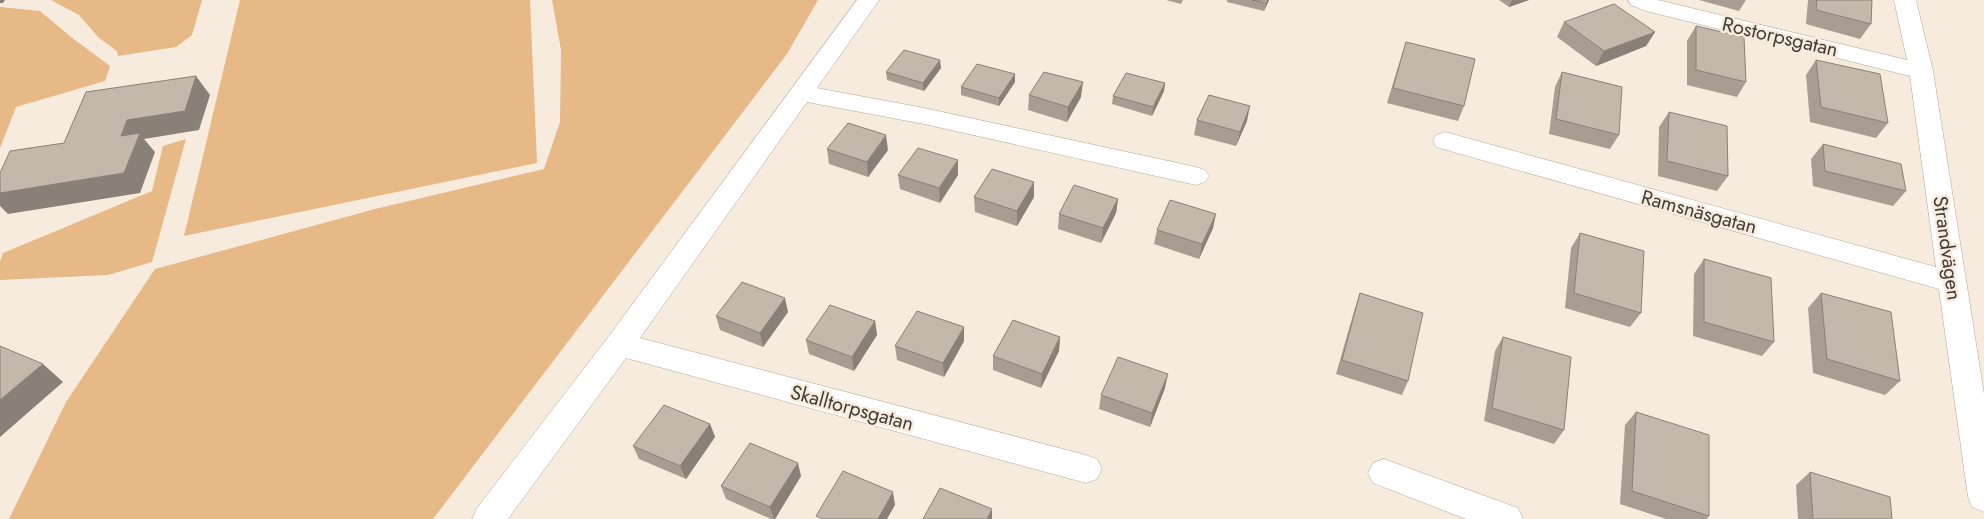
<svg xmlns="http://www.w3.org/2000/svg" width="1984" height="519" font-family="Jost,sans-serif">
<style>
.green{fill:#e6b987}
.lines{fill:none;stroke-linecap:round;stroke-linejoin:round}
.minor-casing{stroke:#b2a69a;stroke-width:1}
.minor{fill:#fff;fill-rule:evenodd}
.wall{fill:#a99d93}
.shaded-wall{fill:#898078}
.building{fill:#c4b7ab;stroke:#898078}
.labels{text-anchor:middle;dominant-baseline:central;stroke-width:5;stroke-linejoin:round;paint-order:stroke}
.street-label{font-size:20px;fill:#403b36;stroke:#f7ebdd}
</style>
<rect width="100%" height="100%" fill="#f7ebdd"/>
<path class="green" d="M51,0H202L192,35L176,47L118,56L117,51L99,38L79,15Z
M240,0H530L537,163L184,236Z
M552,0H818L787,54L433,519H9L66,402L155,269L375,209L544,169L560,122L561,50Z
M0,7L40,11L71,37L110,66L105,81L16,107L0,148Z
M186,139L152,262L108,275L0,280V261L3,253L152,191L163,146Z"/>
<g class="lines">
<g class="minor-casing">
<path id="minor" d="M857,0H879L817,88L924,108L1196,167L1205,170L1209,176L1205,182L1196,185L924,124L807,102L640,338L1086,455L1097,459L1102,469L1097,479L1086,483L626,358L508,519H472L477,508L609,336Z
M1628,0H1658L1907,60L1894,0H1916L1933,71L1984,394V512L1972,507L1968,497L1939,289L1436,147L1433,141L1436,135L1445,132L1936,267L1910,76L1646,11L1631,5Z
M1384,459L1518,508L1523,519H1466L1373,483L1368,473L1373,463Z"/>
</g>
<use href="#minor" class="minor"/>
</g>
<path class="wall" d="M1166,0H1183L1181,4Z
M1227,0H1269L1264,11L1227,2Z
M1499,0H1529L1509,7Z
M1699,0H1746L1739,11Z
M1808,0H1872L1871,24L1860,39L1806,24Z
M1564,22L1655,32L1646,46L1596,66L1557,37Z
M1696,26L1746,82L1737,97L1687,85V41Z
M1406,42L1464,106L1458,121L1387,103L1401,57Z
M1816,60L1888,123L1876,138L1810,122L1806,75Z
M941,68L924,91L887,80L886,72Z
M1562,72L1619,135L1610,149L1549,134L1555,87Z
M1015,74V82L999,106L961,95V87Z
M1165,83L1164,91L1152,116L1112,104L1113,96Z
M1029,95L1081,97L1067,122L1028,110Z
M1669,112L1728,176L1717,191L1658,176L1659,127Z
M1197,120L1247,121L1236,146L1194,135Z
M1823,144L1906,191L1893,206L1813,186L1811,159Z
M827,149L888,150L868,177L829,164Z
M958,160V175L940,203L900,189L898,175Z
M974,197H1034L1017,226L975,212Z
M1118,199L1116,213L1101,243L1058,229L1059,214Z
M1213,228L1199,259L1154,244L1157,230Z
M1580,233L1641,313L1630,327L1565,308L1571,248Z
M1704,259L1774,342L1762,356L1693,336L1694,274Z
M1360,293L1408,381L1402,395L1336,374L1355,308Z
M1821,293L1900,381L1885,395L1813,373L1808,308Z
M788,312L763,347L720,330L716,316Z
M875,321L877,335L854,371L809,354L806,340Z
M964,327V341L944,377L897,360L895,346Z
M1060,337L1059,351L1041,388L993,370V356Z
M1503,337L1564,430L1554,444L1484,421L1495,351Z
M1165,388L1150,427L1099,409L1101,395Z
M1636,412L1709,516L1707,519H1666L1620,504L1625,425Z
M710,424L715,437L686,479L639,459L633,446Z
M1810,472L1892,519H1798L1796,485Z
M801,476L775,519H771L726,499L721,486Z"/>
<path class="shaded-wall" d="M0,0H5L3,3H0Z
M1268,0H1269L1264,11L1266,3Z
M1512,0H1529L1509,7Z
M1655,32L1646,46L1596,66L1604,51Z
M940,60L941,68L924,91L923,83Z
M1015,74V82L999,106V98Z
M196,76L210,95L199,130L144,139L155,152L140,193L8,214L0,206V193L121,136L127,120Z
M1083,82L1081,97L1067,122L1068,107Z
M1165,83L1164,91L1152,116L1153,107Z
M1250,106L1247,121L1236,146L1240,132Z
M886,135L888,150L868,177L867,162Z
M958,160V175L940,203L939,188Z
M1034,182V197L1017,226V211Z
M1118,199L1116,213L1101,243L1103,228Z
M1216,214L1213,228L1199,259L1202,244Z
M785,298L788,312L763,347L760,333Z
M875,321L877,335L854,371L852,357Z
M964,327V341L944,377L943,363Z
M1060,337L1059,351L1041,388L1042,374Z
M43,364L63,382L0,437V400Z
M1168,374L1165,388L1150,427L1152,413Z
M710,424L715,437L686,479L680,466Z
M798,463L801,476L775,519H774L770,507Z
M893,492L895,505L887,519H878Z
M992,509V519H987Z"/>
<path class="building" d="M1252,0H1268L1266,3Z
M1817,0H1872L1871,24L1816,10Z
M1614,4L1655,32L1604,51L1564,22Z
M1696,26L1744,37L1746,82L1696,70Z
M1406,42L1475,59L1464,106L1393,88Z
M904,50L940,60L923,83L886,72Z
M1816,60L1880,74L1888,123L1821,107Z
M977,64L1015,74L999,98L961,87Z
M1044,72L1083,82L1068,107L1029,95Z
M1562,72L1622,87L1619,135L1556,119Z
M1126,73L1165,83L1153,107L1113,96Z
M196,76L185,111L127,120L121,136L140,133L124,173L0,193V173L10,151L64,143L86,92Z
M1209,95L1250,106L1240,132L1197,120Z
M1669,112L1727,126L1728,176L1667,161Z
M848,123L886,135L867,162L827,149Z
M1823,144L1901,164L1906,191L1825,171Z
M918,148L958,160L939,188L898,175Z
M992,169L1034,182L1017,211L974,197Z
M1074,185L1118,199L1103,228L1059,214Z
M1170,200L1216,214L1202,244L1157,230Z
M1580,233L1644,251L1641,313L1574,293Z
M1704,259L1771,278L1774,342L1704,322Z
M742,282L785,298L760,333L716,316Z
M1360,293L1423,313L1408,381L1342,360Z
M1821,293L1891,312L1900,381L1827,359Z
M830,305L875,321L852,357L806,340Z
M917,311L964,327L943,363L895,346Z
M1013,320L1060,337L1042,374L993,356Z
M1503,337L1571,357L1564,430L1492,408Z
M0,346L43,364L0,400Z
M1118,357L1168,374L1152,413L1101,395Z
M664,405L710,424L680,466L633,446Z
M1636,412L1709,435V516L1632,491Z
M750,443L798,463L770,507L721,486Z
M843,471L893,492L878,519H823L816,516Z
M1810,472L1890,497L1892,519H1813Z
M940,488L992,509L987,519H923Z"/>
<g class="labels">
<g class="street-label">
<text transform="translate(1780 37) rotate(13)">Rostorpsgatan</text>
<text transform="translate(1699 212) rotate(15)">Ramsnäsgatan</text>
<text transform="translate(1947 248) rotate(82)">Strandvägen</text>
<text transform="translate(852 408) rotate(15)">Skalltorpsgatan</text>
</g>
</g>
</svg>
